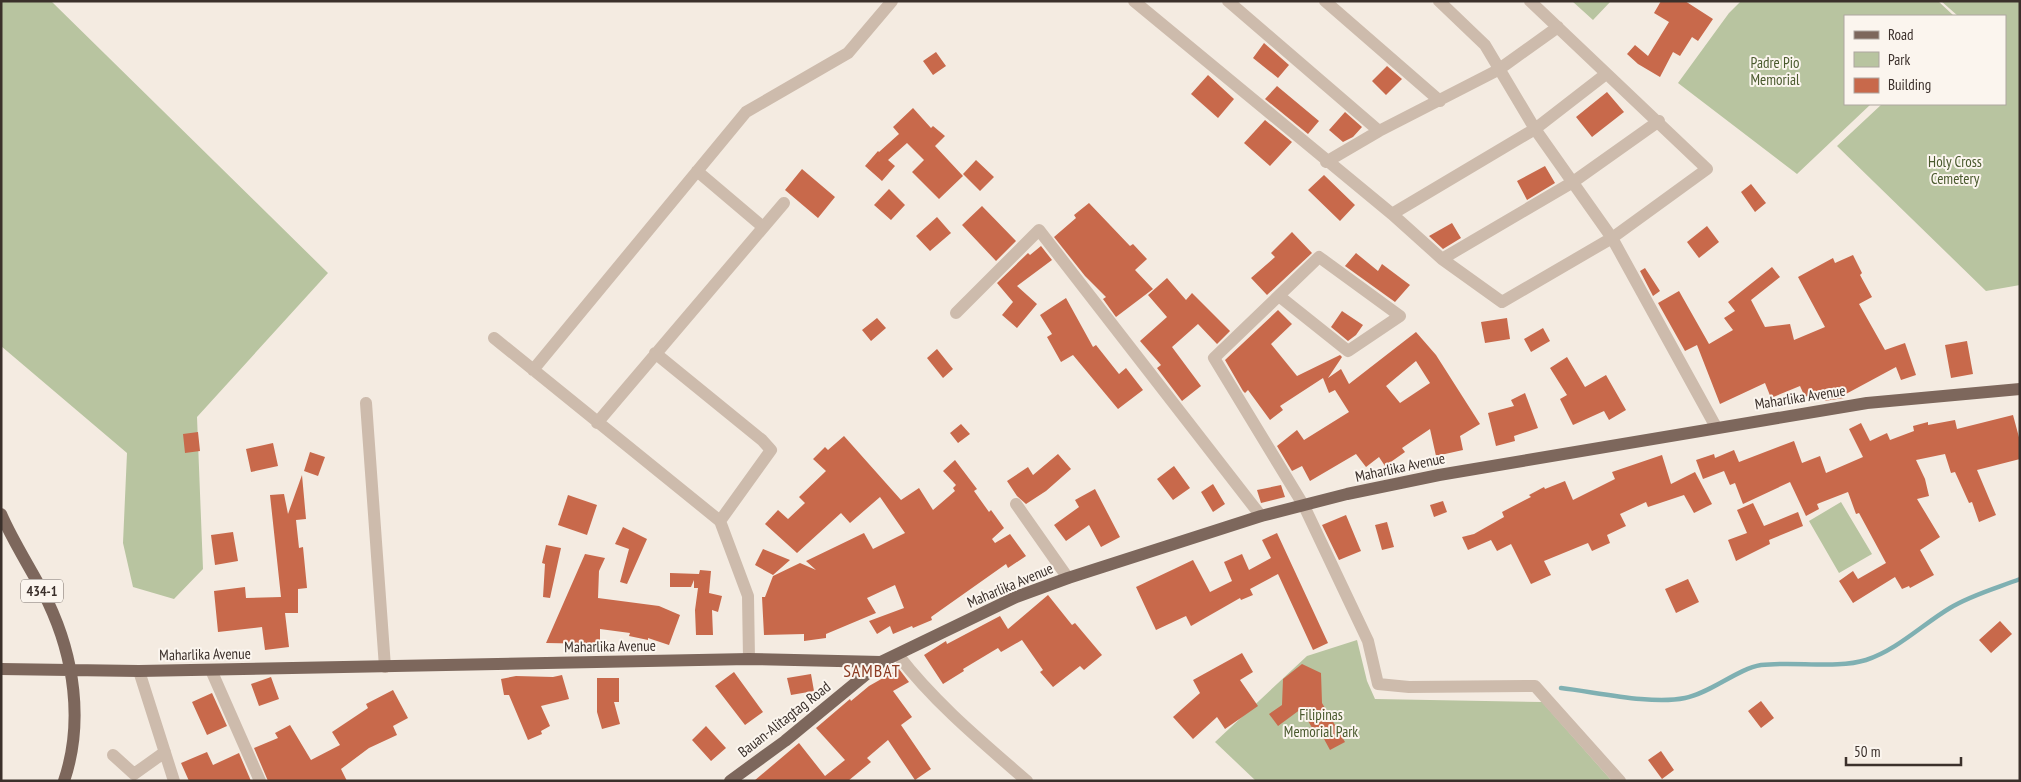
<svg xmlns="http://www.w3.org/2000/svg" width="2021" height="782" font-family="'PT Sans Narrow',sans-serif">
<style>
.green{fill:#b8c4a0}
.lines{fill:none;stroke-linecap:round;stroke-linejoin:round}
.stream{stroke:#7fb0b2;stroke-width:4.5}
.building{fill:#c8694b;fill-rule:evenodd}
.minor{stroke:#cdbbac;stroke-width:12}
.major{stroke:#7d675c;stroke-width:12}
.labels{text-anchor:middle;dominant-baseline:central;stroke-width:4;stroke-linejoin:round;paint-order:stroke}
.shield{fill:#fbf5ee;stroke:#756b66;stroke-width:1}
.shield-label{font-size:14px;font-weight:bold;fill:#3b302b}
.park-label{font-size:15px;fill:#4a5a2e;stroke:#fbf5ee}
.street-label{font-size:15px;fill:#3b302b;stroke:#fbf5ee}
.quarter-label{font-size:18px;letter-spacing:1px;fill:#8c3b22;stroke:#fbf5ee}
</style>
<rect width="100%" height="100%" fill="#f4ebe1"/>
<path class="green" d="M1,1H51L328,273L197,417L203,569L174,599L133,587L123,543L127,453L1,346Z
M1572,1H1611L1593,20Z
M1741,1H1938L1954,16H1845V104H1871L1797,174L1678,83L1729,13Z
M1941,1H2020V285L1986,291L1837,146L1882,104H2005V16H1958Z
M1841,502L1872,554L1839,573L1809,521Z
M1357,640L1367,681L1375,699L1542,702L1612,781H1256L1215,742L1307,656Z"/>
<g class="lines">
<path class="stream" d="M1561,688C1596,692 1651,705 1685,698C1711,693 1737,669 1761,665C1794,661 1837,669 1866,660C1897,650 1923,624 1950,608C1971,595 1997,588 2020,579"/>
</g>
<path class="building" d="M1661,1H1685L1713,19L1698,41L1692,37L1680,56L1673,52L1660,77L1638,64L1627,54L1635,45L1648,56L1669,22L1654,13Z
M1264,43L1289,65L1278,78L1253,58Z
M936,52L946,66L933,75L923,61Z
M1387,66L1402,79L1386,95L1372,81Z
M1208,75L1234,99L1218,118L1191,94Z
M1277,86L1319,121L1308,134L1265,99Z
M1607,92L1624,112L1592,137L1576,117Z
M913,108L931,128L933,126L945,136L935,146L963,176L939,199L912,172L924,160L907,143L888,160L895,166L882,181L865,166L878,151L879,152L899,134L893,127Z
M1345,112L1362,127L1353,137L1343,142L1329,130Z
M1265,120L1292,142L1270,166L1244,143Z
M976,160L994,177L980,191L963,174Z
M1545,166L1555,183L1527,200L1517,181Z
M802,169L835,197L818,218L785,190Z
M1324,175L1355,205L1340,221L1308,190Z
M1751,184L1766,203L1755,212L1741,192Z
M889,189L905,205L891,220L874,205Z
M1089,203L1130,246L1133,244L1147,259L1135,270L1153,289L1116,317L1103,299L1106,297L1085,276L1054,237L1076,218L1074,215Z
M982,206L1016,241L996,261L962,225Z
M937,217L951,233L930,251L916,236Z
M1452,223L1461,238L1443,249L1429,236Z
M1707,226L1719,242L1699,258L1687,242Z
M1292,232L1312,253L1267,295L1251,278L1275,257L1271,253Z
M1041,246L1052,260L1017,286L1037,304L1017,328L1002,315L1013,302L997,283L1028,253L1030,255Z
M1356,253L1378,271L1382,264L1410,285L1395,302L1345,266Z
M1853,255L1862,273L1860,275L1872,297L1859,304L1885,350L1905,343L1916,375L1901,380L1896,367L1844,395V398L1824,401L1822,390L1805,397L1800,386L1771,398L1765,383L1720,404L1697,345L1685,351L1658,303L1679,291L1709,344L1733,330L1724,318L1735,311L1728,302L1772,267L1780,277L1751,300L1765,327L1790,324L1794,340L1825,327L1798,277L1833,258L1835,263Z
M1645,268L1660,291L1653,296L1640,271Z
M1167,278L1186,300L1192,293L1230,331L1217,344L1198,324L1172,347L1201,386L1182,401L1157,368L1161,365L1140,341L1167,317L1148,295Z
M1066,298L1093,347L1096,345L1119,374L1126,368L1143,390L1118,409L1073,355L1061,362L1047,337L1052,334L1040,315Z
M1278,310L1292,324L1271,344L1297,376L1340,355L1342,357L1328,378L1341,369L1349,384L1416,332L1436,355L1480,424L1460,436L1463,450L1436,456L1430,429L1402,448L1405,452L1385,466L1379,457L1366,467L1356,454L1310,481L1302,466L1292,471L1277,446L1297,430L1304,440L1349,412L1335,390L1329,393L1323,378L1280,406L1283,410L1270,420L1248,390L1245,393L1243,391L1225,360ZM1416,361L1430,383L1400,403L1386,386Z
M1342,311L1363,325L1356,335L1348,341L1331,327Z
M877,318L886,328L871,341L862,330Z
M1507,318L1510,339L1485,343L1481,322Z
M1543,328L1550,341L1531,352L1524,339Z
M1967,341L1973,374L1951,378L1945,345Z
M937,349L953,369L943,378L927,358Z
M1567,357L1585,387L1606,375L1626,410L1609,420L1604,411L1573,425L1560,399L1567,395L1550,368Z
M1525,393L1538,428L1514,436L1515,441L1496,446L1488,413L1514,406L1511,400Z
M2013,415L2020,441V459L1977,470L1996,515L1979,522L1972,502L1969,503L1955,472L1951,473L1945,454L1916,460L1925,479L1929,496L1917,499L1940,537L1920,550L1934,575L1910,588L1909,586L1902,589L1895,577L1853,603L1839,581L1853,571L1858,579L1886,563L1859,513L1856,514L1848,492L1817,504L1819,509L1806,516L1790,482L1743,504L1735,483L1730,485L1724,471L1703,479L1696,460L1714,454L1715,458L1734,450L1739,462L1794,441L1802,463L1820,456L1826,473L1863,457L1849,429L1861,423L1870,441L1887,433L1890,440L1914,431L1913,426L1928,422V425L1955,420L1957,429Z
M961,424L970,434L958,443L950,433Z
M198,432L200,451L185,453L183,434Z
M844,436L901,500L919,488L933,510L955,491L953,488L956,485L943,471L955,460L977,489L974,491L989,512L991,510L1004,528L992,539L995,543L1010,534L1026,556L1008,568L1006,564L931,617L932,620L913,628L912,626L893,634L890,626L877,634L869,621L904,608L895,585L867,598L876,613L826,634V638L804,641V634L764,635L762,597H765L773,576L800,563L816,570L806,561L864,533L873,549L905,533L880,497L850,523L841,513L797,553L765,524L778,510L788,519L805,503L799,497L826,471L813,459L825,447L828,450Z
M273,443L278,466L251,472L246,449Z
M310,452L325,457L318,476L304,471Z
M1058,454L1071,469L1046,491L1026,504L1017,496L1007,481L1028,467L1033,475Z
M1662,455L1671,484L1695,472L1712,504L1694,513L1684,495L1648,507L1646,502L1620,514L1626,526L1607,535L1610,543L1592,551L1588,543L1544,561L1551,575L1531,584L1511,544L1497,551L1491,540L1468,550L1462,537L1474,534L1504,517L1502,512L1531,497L1529,495L1544,487L1545,489L1565,481L1573,500L1615,479L1612,472Z
M1174,466L1190,488L1173,500L1157,479Z
M302,475L306,519L296,520L299,548L303,547L307,588L298,589V613H285L289,647L265,650L262,627L218,632L214,591L245,587L246,598L281,597L270,495L284,494L288,514Z
M1213,484L1225,504L1213,512L1201,492Z
M1281,485L1285,497L1261,503L1257,490Z
M1095,489L1120,537L1101,547L1089,525L1066,541L1054,525L1079,507L1075,500Z
M568,495L597,505L587,535L558,525Z
M1443,501L1447,512L1434,517L1430,505Z
M1753,503L1764,526L1798,512L1803,526L1769,540L1770,544L1736,561L1728,540L1747,533L1737,510Z
M1346,515L1361,551L1339,560L1322,525Z
M1387,522L1394,547L1382,550L1375,525Z
M623,527L647,539L627,584L620,582L629,549L615,544Z
M233,532L238,561L215,565L211,535Z
M1277,533L1328,643L1313,650L1278,574L1250,589L1253,595L1241,600L1240,598L1191,626L1186,616L1156,630L1136,587L1193,560L1210,592L1232,581L1224,562L1242,554L1249,570L1271,558L1262,540Z
M546,545L561,548L550,598L543,597L545,564L542,563Z
M763,549L790,560L773,575L755,565Z
M585,554L605,558L599,571L598,598L659,606L680,615L669,645L648,638V640L629,636L630,633L600,629V644L546,643Z
M700,570L711,571L709,593L722,596L718,612L712,610L713,635H696L695,610L698,588H694V580L691,587H670V573L699,574Z
M1688,579L1699,602L1676,613L1665,589Z
M1048,595L1072,625L1075,623L1102,655L1084,670L1080,666L1053,687L1040,672L1043,670L1022,640L1001,652L998,648L963,669L964,671L943,684L924,655L946,641L947,644L1000,616L1008,629Z
M2000,621L2012,634L1991,653L1979,640Z
M1242,653L1253,672L1240,680L1258,706L1225,729L1217,717L1193,739L1173,717L1200,693L1193,680Z
M1302,664L1321,673L1322,703L1345,742L1330,750L1318,728L1314,731L1301,709L1278,726L1269,714L1282,705L1283,679Z
M899,669L909,682L893,691L912,717L901,725L931,769L915,780L888,740L867,758L871,762L848,781H754L799,743L825,776L845,760L816,728L850,699L851,701L869,686Z
M734,672L763,712L745,725L715,686Z
M811,674L814,691L791,695L787,678Z
M562,675L569,699L541,706L550,726L541,731L542,734L528,740L509,695H504L501,679L516,676L553,677Z
M271,677L279,699L259,706L251,684Z
M597,678H619V702H614L620,724L602,729L597,712Z
M393,690L408,718L393,726L397,735L369,748L341,769L347,781H268L254,748L278,738L275,733L290,725L311,760L340,745L332,732L368,708L366,704Z
M212,693L227,726L207,735L192,702Z
M1761,701L1774,718L1761,728L1748,711Z
M706,726L726,748L711,761L692,740Z
M1661,751L1674,770L1662,779L1648,760Z
M207,752L213,765L239,753L251,781H189L181,763Z"/>
<g class="lines">
<path class="minor" d="M1134,1L1392,214L1442,259L1502,302L1612,238L1707,169L1530,1
M1228,1L1379,131
M1325,1L1440,101
M1439,1L1485,45L1535,129L1612,238L1716,427
M1326,162L1379,131L1498,70L1558,27
M697,171L763,227
M1392,214L1535,129L1606,74
M1442,259L1573,182L1659,121
M1279,296L1348,351L1400,316L1319,257L1214,358L1304,506L1368,641L1378,684L1409,687L1535,686L1620,781
M956,313L1039,230L1261,516
M494,338L720,521L748,596L749,659
M655,353L762,440L771,450L720,521
M533,370L746,112L848,53L892,1
M366,403L385,667
M597,423L784,203
M1016,504L1068,578
M898,655C935,703 981,741 1027,781
M211,670L260,781
M139,671L174,781
M113,755L134,774L165,752"/>
<path class="major" d="M1,514C14,544 33,572 48,602C74,657 84,722 64,781
M1,669L139,671L749,659L881,662L1016,597L1068,578L1261,516L1347,494L1439,475L1867,403L2020,389
M730,781L785,741L881,662"/>
</g>
<g class="labels">
<rect class="shield" x="21" y="579.5" width="42" height="23" rx="4"/>
<g class="shield-label">
<text x="42" y="591">434-1</text>
</g>
<g class="park-label">
<text x="1775" y="62">Padre Pio<tspan x="1775" dy="17">Memorial</tspan></text>
<text x="1955" y="161">Holy Cross<tspan x="1955" dy="17">Cemetery</tspan></text>
<text x="1321" y="714">Filipinas<tspan x="1321" dy="17">Memorial Park</tspan></text>
</g>
<g class="street-label">
<text transform="translate(1800 397) rotate(-9)">Maharlika Avenue</text>
<text transform="translate(1400 467) rotate(-12)">Maharlika Avenue</text>
<text transform="translate(1010 585) rotate(-23)">Maharlika Avenue</text>
<text transform="translate(610 646) rotate(-1)">Maharlika Avenue</text>
<text transform="translate(205 654) rotate(-1)">Maharlika Avenue</text>
<text transform="translate(784 719) rotate(-38)">Bauan-Alitagtag Road</text>
</g>
<g class="quarter-label">
<text x="872" y="670">SAMBAT</text>
</g>
</g>
<rect width="2021" height="782" fill="none" stroke="#3b302b" stroke-width="5"/>
<rect x="1844" y="15" width="162" height="90" fill="#fbf5ee" stroke="#aea6a0"/>
<rect x="1854" y="31" width="25" height="8" fill="#7d675c" stroke="#aea6a0"/>
<text x="1888" y="40" font-size="15" fill="#3b302b">Road</text>
<rect x="1854" y="52" width="25" height="15" fill="#b8c4a0" stroke="#aea6a0"/>
<text x="1888" y="65" font-size="15" fill="#3b302b">Park</text>
<rect x="1854" y="78" width="25" height="15" fill="#c8694b" stroke="#aea6a0"/>
<text x="1888" y="90" font-size="15" fill="#3b302b">Building</text>
<path d="M1846 757v8h115v-8" fill="none" stroke="#3b302b" stroke-width="2.5"/>
<text x="1854" y="757" font-size="15" fill="#3b302b" stroke="#fbf5ee" stroke-width="4" paint-order="stroke">50 m</text>
</svg>
